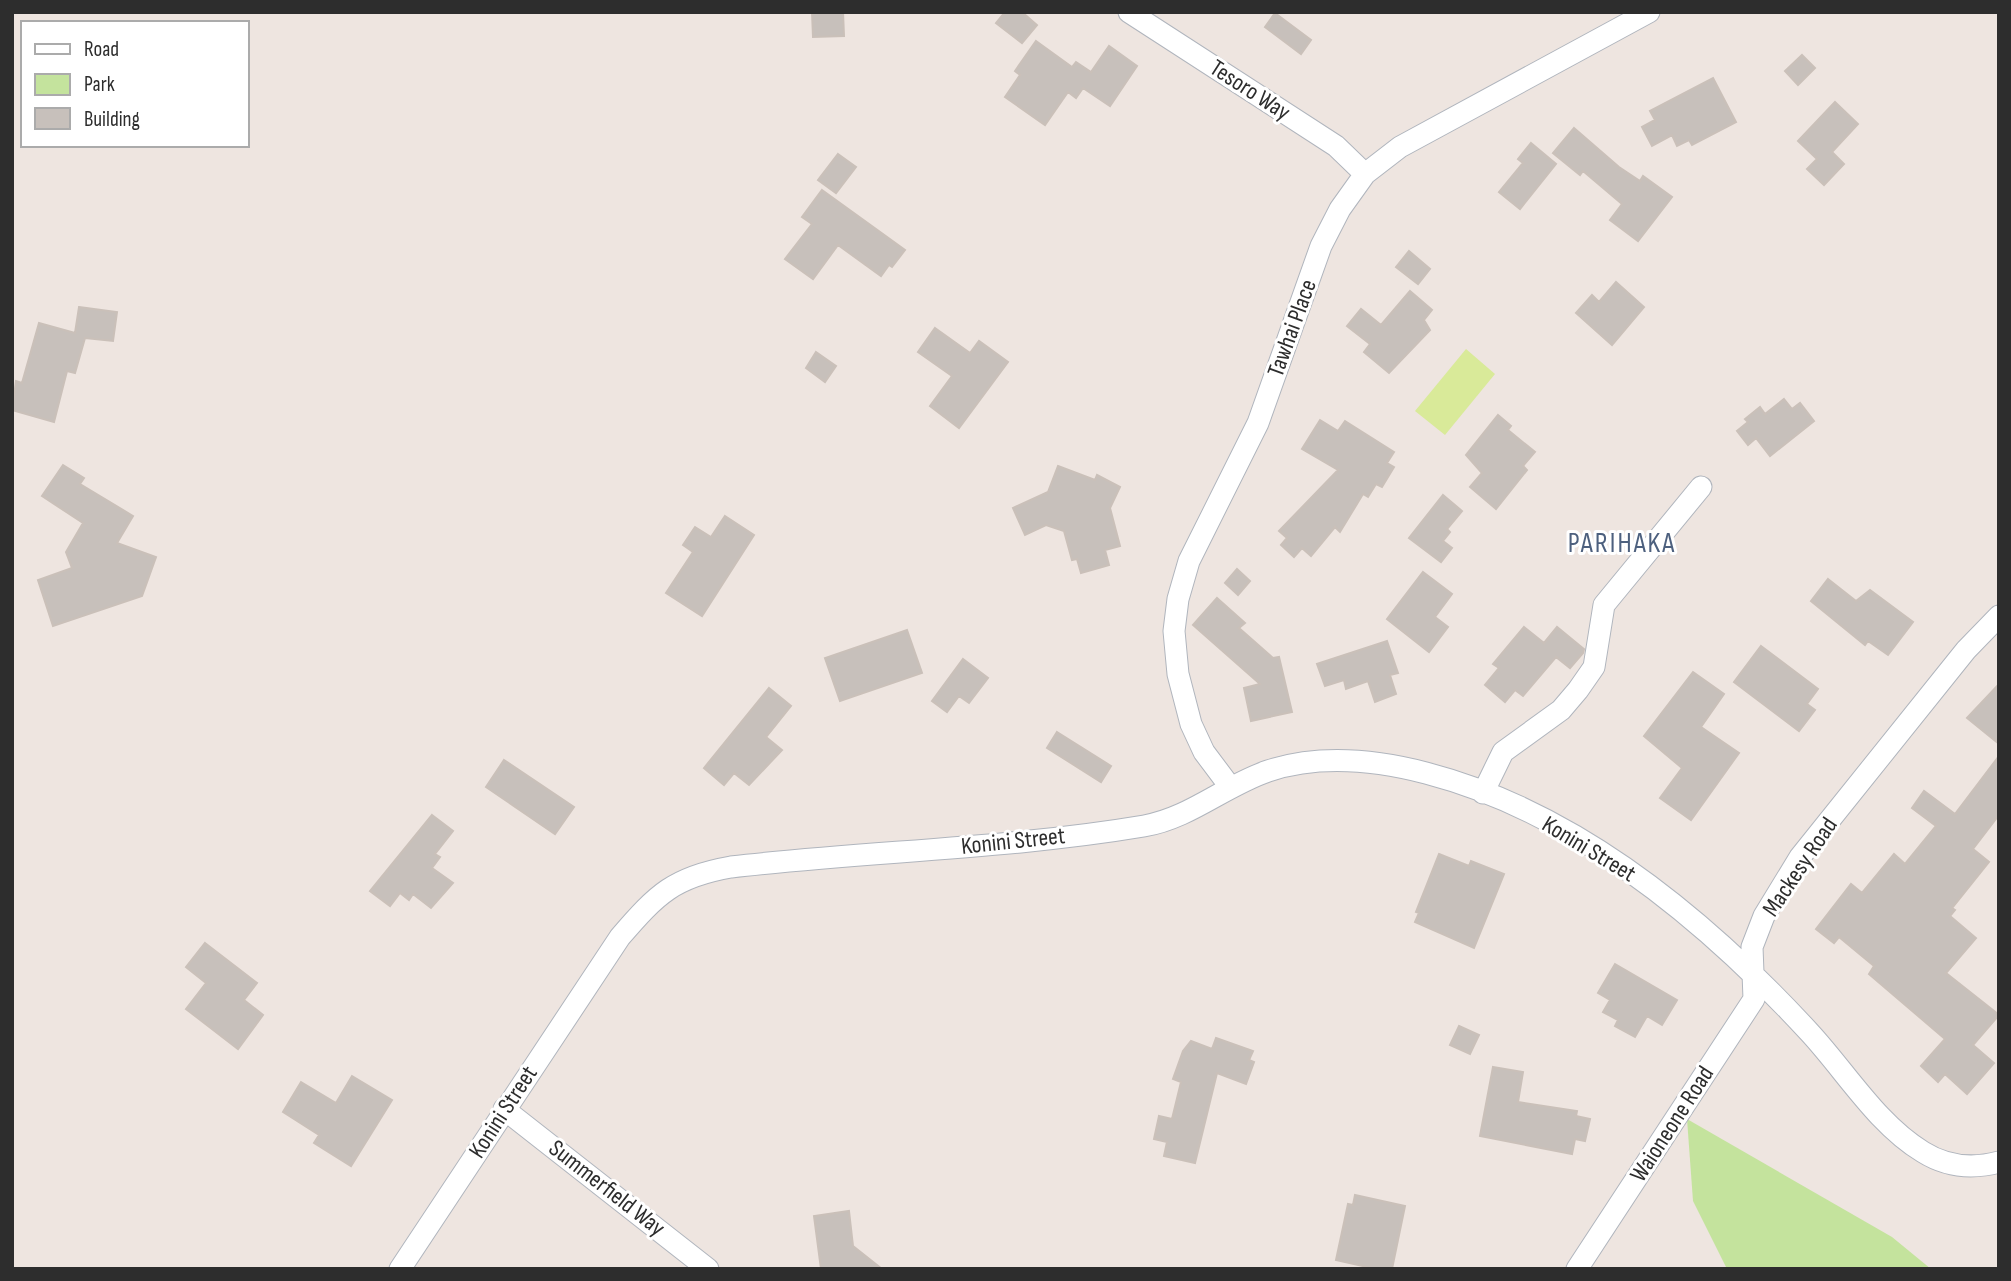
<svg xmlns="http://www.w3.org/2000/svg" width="2011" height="1281" font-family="'Sofia Sans Condensed',sans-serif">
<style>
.green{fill:#c4e39d}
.pitch{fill:#d9ea99}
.building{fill:#c7c0bb;stroke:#cac0b9;stroke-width:2}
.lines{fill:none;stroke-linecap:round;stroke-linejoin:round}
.street-casing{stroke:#b0b5bd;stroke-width:23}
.street{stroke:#fff;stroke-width:21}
.labels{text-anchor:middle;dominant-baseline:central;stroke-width:6;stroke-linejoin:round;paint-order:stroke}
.street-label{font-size:24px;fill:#2d2d2d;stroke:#fff}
.quarter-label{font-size:28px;letter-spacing:2px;fill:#4d607e;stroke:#fff}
</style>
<rect width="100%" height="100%" fill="#eee5e0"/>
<path class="green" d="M1687,1119L1892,1237L1931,1269H1727L1693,1201Z"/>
<path class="pitch" d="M1466,349L1495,374L1445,435L1415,411Z"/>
<path class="building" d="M812,12H843L844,36L813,37Z
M1005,12H1022L1037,25L1022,43L996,23Z
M1275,13L1311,40L1301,54L1265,27Z
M1036,41L1072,67L1076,62L1091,72L1109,46L1137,66L1110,106L1083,88L1076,98L1068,92L1045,125L1005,97L1020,75L1015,71Z
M1802,55L1815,68L1798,85L1785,71Z
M1713,78L1736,122L1692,145L1689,140L1677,146L1672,135L1652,146L1642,127L1655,120L1650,111Z
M1835,102L1858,124L1832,152L1844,164L1824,185L1807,169L1817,159L1798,141Z
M1574,128L1619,167L1640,181L1643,176L1672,197L1638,241L1610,220L1622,204L1583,171L1580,175L1553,153Z
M1531,143L1556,164L1520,209L1499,192L1523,163L1518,159Z
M838,154L856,167L836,193L818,180Z
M822,190L905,250L892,267L889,265L881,276L838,245L813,279L785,259L812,224L802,217Z
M1409,251L1430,269L1418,284L1396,267Z
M1616,282L1644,307L1612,345L1576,313L1592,295L1599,302Z
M1410,291L1432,310L1424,320L1430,330L1389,373L1364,352L1370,344L1347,326L1361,309L1381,325Z
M79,307L117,312L113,341L85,338L75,373L67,371L54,422L12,410L16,381L22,383L39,323L75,333Z
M935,328L970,353L979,341L1008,362L959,428L930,406L952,376L918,352Z
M816,352L836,366L825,382L806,368Z
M1784,399L1792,409L1800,403L1814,421L1770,456L1756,438L1748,445L1737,431L1748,422L1745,419L1760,407L1765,414Z
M1498,415L1511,426L1508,430L1535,452L1523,466L1527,470L1496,509L1470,487L1482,473L1466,455Z
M1320,420L1338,431L1345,421L1394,452L1387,463L1394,467L1382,487L1376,484L1368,497L1363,494L1340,532L1335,527L1311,556L1302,548L1294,557L1281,545L1287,538L1279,531L1338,470L1302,449Z
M63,465L84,478L80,484L133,516L117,543L156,557L142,596L53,626L38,580L72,568L66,552L83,523L42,496Z
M1058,466L1095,480L1097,475L1120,487L1110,508L1120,546L1105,550L1109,565L1081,573L1077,559L1072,560L1064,531L1046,525L1025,535L1013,508L1048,492Z
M1443,495L1462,511L1447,529L1450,532L1443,541L1452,548L1441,562L1409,538Z
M725,516L754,535L702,616L666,593L693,552L683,545L695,527L711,537Z
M1237,569L1250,581L1238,595L1225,583Z
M1423,572L1452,594L1435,617L1448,627L1429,652L1387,619Z
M1828,579L1856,601L1870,590L1913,622L1888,655L1868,641L1865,645L1811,601Z
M1217,598L1245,623L1239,628L1273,658L1279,657L1292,712L1251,721L1244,688L1260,684L1193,625Z
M1524,627L1544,643L1557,627L1584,649L1583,653L1570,668L1556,657L1523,696L1515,690L1505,702L1485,685L1499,668L1493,664Z
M907,630L922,673L840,701L825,658Z
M1387,641L1398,673L1390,675L1396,694L1375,702L1368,681L1346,689L1344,680L1325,686L1317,664Z
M1761,646L1818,689L1807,704L1815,710L1799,731L1734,682Z
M963,659L988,678L969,703L959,696L947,712L932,701Z
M1693,672L1724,694L1701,727L1739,753L1691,820L1660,798L1682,768L1644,736Z
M1999,684V744L1967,718Z
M769,688L791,706L766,737L782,750L749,785L734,773L724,785L704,768Z
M1057,732L1111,766L1101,782L1047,748Z
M1999,756V815L1973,849L1989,862L1952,908L1955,910L1950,916L1976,938L1946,973L1999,1015L1973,1045L1994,1063L1967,1094L1945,1074L1938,1082L1921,1066L1945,1039L1869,974L1874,966L1839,937L1834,943L1816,929L1851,884L1862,893L1894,854L1905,864L1936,826L1912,808L1924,791L1955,814Z
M504,760L574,807L555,834L486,787Z
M432,815L453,831L435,854L440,857L432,868L453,883L431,908L413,894L409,900L400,893L390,906L370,891Z
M1439,854L1469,866L1471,861L1504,874L1474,948L1415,922L1419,913L1416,912Z
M205,943L257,983L244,1000L263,1015L238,1049L186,1009L206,983L186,967Z
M1615,964L1677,1000L1662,1025L1647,1016L1635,1037L1615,1026L1618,1020L1603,1012L1610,1000L1598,993Z
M1459,1026L1479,1035L1470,1054L1450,1045Z
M1216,1038L1253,1051L1249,1060L1254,1062L1246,1084L1217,1073L1195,1163L1164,1156L1167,1142L1154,1139L1159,1116L1172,1119L1181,1082L1173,1079L1183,1051L1191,1041L1212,1049Z
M1493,1067L1523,1072L1518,1102L1577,1111L1576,1116L1590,1119L1585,1141L1575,1139L1572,1154L1480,1136Z
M352,1076L392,1100L351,1166L314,1143L319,1135L283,1112L301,1082L336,1103Z
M1355,1195L1405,1206L1392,1269H1376L1336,1260L1348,1204L1353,1205Z
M849,1211L853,1246L882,1269H821L814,1216Z"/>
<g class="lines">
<g class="street-casing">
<path id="street" d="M1129,12L1336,146L1365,174
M1231,788L1204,752L1191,724L1178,674L1174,631L1178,599L1189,561L1258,423L1321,246L1340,209L1365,174L1400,147L1649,12
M1483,793L1503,752L1561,710L1578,690L1594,667L1604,605L1701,487
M504,1109L708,1269
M400,1269L620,937C657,894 674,877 731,867C868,851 1007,849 1144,826C1190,818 1224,786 1268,771C1365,739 1491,787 1575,836C1662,887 1742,959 1810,1033C1846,1072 1877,1124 1923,1152C1947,1167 1973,1169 1999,1162
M1577,1269L1754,999L1752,947L1764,916L1800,857L1966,650L1999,616"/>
</g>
<use href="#street" class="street"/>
</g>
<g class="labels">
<g class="street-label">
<text transform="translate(1250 90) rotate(33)">Tesoro Way</text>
<text transform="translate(1292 328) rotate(-70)">Tawhai Place</text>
<text transform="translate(1013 841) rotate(-6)">Konini Street</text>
<text transform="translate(1589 849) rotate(31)">Konini Street</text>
<text transform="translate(1800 867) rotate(-56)">Mackesy Road</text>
<text transform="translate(503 1112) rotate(-57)">Konini Street</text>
<text transform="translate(1672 1124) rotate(-57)">Waioneone Road</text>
<text transform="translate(607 1188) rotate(38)">Summerfield Way</text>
</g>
<g class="quarter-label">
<text x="1622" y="543">PARIHAKA</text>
</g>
</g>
<rect width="2011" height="1281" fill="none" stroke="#2d2d2d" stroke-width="28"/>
<rect x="21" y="21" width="228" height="126" fill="#ffffff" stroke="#ababab" stroke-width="2"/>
<rect x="35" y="44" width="35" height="10" fill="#ffffff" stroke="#ababab" stroke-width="2"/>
<text x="84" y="56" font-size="21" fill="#2d2d2d">Road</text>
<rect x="35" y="74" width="35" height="21" fill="#c4e39d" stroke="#ababab" stroke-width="2"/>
<text x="84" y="91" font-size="21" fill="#2d2d2d">Park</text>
<rect x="35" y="108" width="35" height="21" fill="#c7c0bb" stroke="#ababab" stroke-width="2"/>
<text x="84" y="126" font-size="21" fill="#2d2d2d">Building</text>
</svg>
